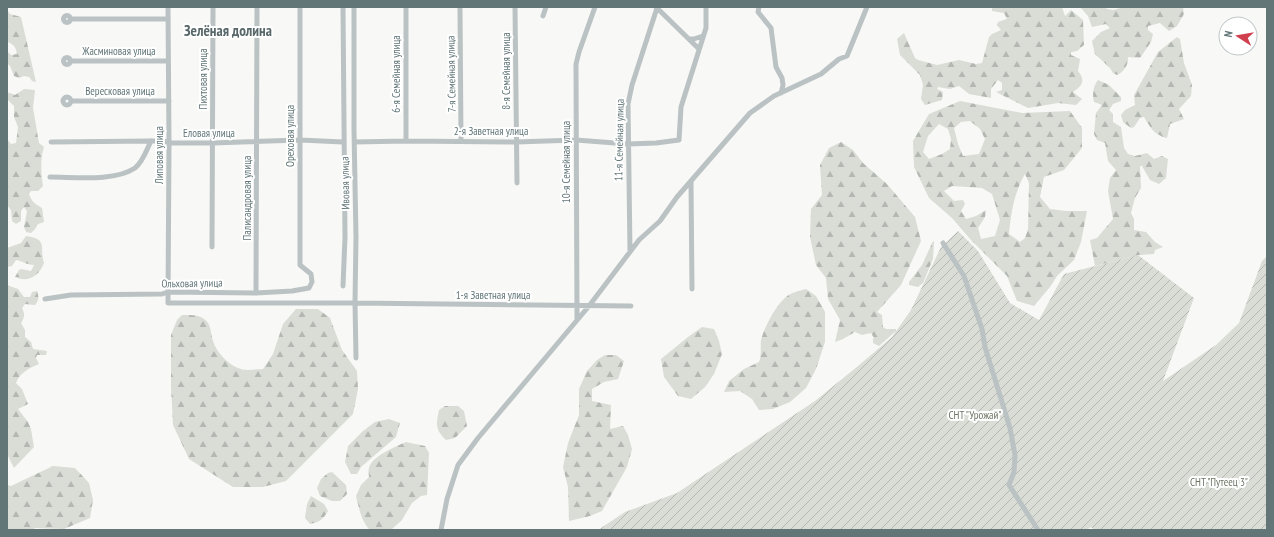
<svg xmlns="http://www.w3.org/2000/svg" width="1274" height="537" font-family="'PT Sans Narrow',sans-serif">
<style>
.forest{fill:url(#forest-firs);fill-rule:evenodd}
.garden{fill:url(#garden-furrows)}
.lines{fill:none;stroke-linecap:round;stroke-linejoin:round}
.minor{stroke:#bbc2c3;stroke-width:5}
.labels{text-anchor:middle;dominant-baseline:central;stroke-width:4;stroke-linejoin:round;paint-order:stroke}
.street-label{font-size:11px;fill:#627678;stroke:#fff}
.park-label{font-size:11px;fill:#6e7665;stroke:#fff}
.district-label{font-size:15px;font-weight:bold;fill:#58686a;stroke:#fff}
</style>
<defs>
<pattern id="forest-firs" width="22" height="20" patternUnits="userSpaceOnUse"><rect width="22" height="20" fill="#daddd6"/><path d="M5 1l3.5 6h-7zM16 11l3.5 6h-7z" fill="#b4b8b2"/></pattern>
<pattern id="garden-furrows" width="10" height="10" patternUnits="userSpaceOnUse"><rect width="10" height="10" fill="#daddd6"/><path d="M-1 1l2-2M0 10L10 0M9 11l2-2" fill="none" stroke="#b4b8b2"/></pattern>
</defs>
<rect width="100%" height="100%" fill="#f8f8f6"/>
<path class="forest" d="M992,7H1006L1008,8L1009,7H1062L1065,16L1071,10L1083,20L1084,45L1077,51L1071,52V55L1080,59L1078,71C1086,80 1082,86 1073,92L1082,99L1076,105L1058,103L1028,108L996,92L1002,90V83L998,80L991,89V98L969,94L959,86L950,89L938,87L937,89L943,92L942,100L925,105L921,99L923,85L920,75L900,55L897,39L904,33L915,58L918,60L937,65L959,60L976,64L982,63L989,37L992,34L1001,30L997,25L998,22L1007,19L1004,13L992,11Z
M1080,7H1104L1107,9L1113,10L1124,7H1183L1184,14L1177,26L1169,31L1160,23L1148,26V30L1153,34L1151,42L1140,58L1128,57C1128,65 1125,71 1117,75L1113,73L1110,68L1095,54L1092,41L1101,32L1110,28L1106,24L1092,27L1088,16Z
M7,10L10,14L21,17L36,82L32,81L29,77L24,76L19,78L14,76L10,66L7,63V51L11,55L17,54C16,47 14,45 8,42H7L8,22Z
M1177,37L1180,39L1184,63L1192,85L1191,96L1179,109L1184,119L1170,124L1167,138C1154,135 1150,127 1144,117L1140,118L1134,127L1131,128L1123,122L1121,115L1125,110L1135,105L1134,95L1158,52Z
M1098,80L1109,85L1121,97V101L1113,104L1109,110L1113,114V122L1121,127L1124,148L1128,154L1135,156L1147,153L1154,159L1162,156L1168,159L1166,178L1159,184L1150,180L1142,166H1140L1141,188L1135,198L1131,213L1134,219V230L1146,232L1155,242L1163,247L1155,250L1154,254L1139,255L1095,266L1090,240L1097,238L1113,219L1108,191L1110,178L1116,170L1108,161L1105,143L1097,140L1094,134L1096,113L1102,105L1094,102C1092,95 1093,86 1098,80Z
M24,89L35,90L33,108L39,143L44,147C40,160 41,172 43,186L38,191H31L29,194C32,202 35,204 42,208L44,222L38,224L35,229L31,233L26,232L24,227L27,211L24,207L21,211V221L16,224L12,221L11,210L7,205V139L11,144L16,143L18,127L14,117V106L7,99V93H10L15,95Z
M960,101L1022,113L1070,111L1082,128V148L1064,170L1044,177L1040,197L1050,209L1066,211H1087L1081,242L1074,260L1057,276L1050,287L1034,306L1017,301L1007,276L970,239L952,218L929,198L914,167L913,141L929,114ZM970,121L980,129L985,139L979,154L963,156L958,144L954,128L961,122ZM939,124L948,129L951,139L950,149L942,154L929,159L923,152L928,136ZM1025,174L1029,183L1028,229L1025,238L1020,242L1009,234C1011,213 1014,193 1025,174ZM952,186L982,188L992,194L1000,220L995,236L981,239L978,228L985,217L986,210L976,216L966,219L961,211L965,204L963,200L954,201L944,191Z
M841,142L853,150L863,163L887,184L915,217L921,241L901,285L877,312L882,315L883,327L886,329H896V331L879,346L873,343V339L874,338L871,333L862,335L855,332L843,339L835,342L840,320L828,299L826,278L816,265L810,237L811,209L822,195L820,165L829,148Z
M26,236C49,239 39,248 44,263C39,276 28,283 15,277L19,270L21,269L31,271L34,265C27,265 23,261 16,260L12,266L7,267V248L21,243Z
M933,241L934,242L933,259L923,283L918,287L909,285V282L922,265Z
M7,285L18,289L24,297H30L32,292L37,291C39,297 39,300 35,305L25,304L22,308C25,314 25,317 21,323L25,330V337L31,342L33,349L47,351L46,355H37L36,358L39,364C30,368 20,372 16,383L22,389L28,404L18,409L28,422L31,429L34,447L14,468L7,454Z
M806,289L816,296L825,312V342L816,369L806,388L790,402L773,409L759,410L752,399L740,391L724,392L729,381L744,369L759,362C762,353 760,348 761,340C764,328 776,305 786,297C792,292 799,291 806,289Z
M296,309H318L330,318L342,350L357,371L358,389L353,414L286,481L263,487H233L189,459L173,425L171,387V335L177,320L182,315C191,315 202,314 208,323C211,327 211,335 213,341C217,353 228,365 241,369C247,371 256,369 263,369L273,354L283,324Z
M702,327L714,329L719,341L722,354L714,374L705,387L691,399L678,396L664,377L661,359L688,337Z
M605,355H616L624,361L618,379L604,382L592,389V401L611,405L610,429L623,426L628,435L632,449L627,467L602,511L590,516L569,521L568,487L563,467L568,443L579,415V389L587,371L597,360Z
M445,406H458L464,411L467,426L455,438L446,440C435,429 436,425 439,410Z
M389,419L400,423L396,437L361,467L357,474H351L345,462L348,446L363,431L375,422Z
M406,442L425,446L429,453L427,495L421,496L412,503L402,520L392,529H369C361,520 359,508 356,496L361,485L369,477C369,474 368,471 369,468C372,456 395,447 406,442Z
M53,466L75,468L89,483L93,500L90,518L64,529L35,528L32,530H7V485L11,486Z
M332,472L346,485L347,494L340,501H332L320,496L317,488L321,479L328,473Z
M311,496L324,504L328,511C323,520 319,522 310,524L305,518L307,504Z"/>
<path class="garden" d="M958,231L978,251L1010,303L1039,320L1064,274L1138,255L1194,298L1163,381L1216,345L1239,323L1262,261L1267,256V530H1094L1091,527L1086,530H598L625,512L677,493L815,401L858,366L892,337L911,310L941,247Z"/>
<g class="lines">
<path class="minor" d="M168,7L169,143L168,303H355L631,306
M343,7L345,237L343,286
M354,7V130L356,237L355,303L356,358
M460,7L461,141
M515,7L517,183
M656,7L698,48
M759,7L758,12L771,28L776,67L782,78L783,85L781,93
M63.5 19a3.5 3.5 0 1 1 7 0a3.5 3.5 0 1 1-7 0Z
M543,16L546,7
M70,19H168
M689,39H694L703,36
M63.5 61a3.5 3.5 0 1 1 7 0a3.5 3.5 0 1 1-7 0Z
M70,61H168
M63 101a4 4 0 1 1 8 0a4 4 0 1 1-8 0Z
M71,101H169
M406,141V7
M51,142L151,141H164L169,143H213L300,140L343,142
M354,142L406,141L516,142L576,140L628,144L656,143L679,140L681,107L706,28V7
M50,177C75,177 114,182 135,168C143,162 147,149 151,141
M691,182L692,289
M943,243L964,276L982,329L985,347L1010,428L1015,455L1014,472L1009,485L1038,530
M212,247L213,7
M630,252L628,104L632,85L657,8
M256,293L257,7
M45,299L71,295L162,294L168,292L256,293L292,291L309,288L312,282L311,274L300,265V7
M577,320L576,64L579,52L595,7
M441,530L447,499L458,465L478,438L589,306L639,240L660,221L677,197L750,113L774,96L821,74L839,59L847,56L867,7"/>
</g>
<g class="labels">
<g class="street-label">
<text x="119" y="51">Жасминовая улица</text>
<text transform="translate(506 71) rotate(-90)">8-я Семейная улица</text>
<text transform="translate(396 74) rotate(-90)">6-я Семейная улица</text>
<text transform="translate(451 74) rotate(-91)">7-я Семейная улица</text>
<text transform="translate(203 79) rotate(-90)">Пихтовая улица</text>
<text x="120" y="91">Вересковая улица</text>
<text x="491" y="131">2-я Заветная улица</text>
<text x="209" y="133">Еловая улица</text>
<text transform="translate(290 136) rotate(-90)">Ореховая улица</text>
<text transform="translate(619 140) rotate(-89)">11-я Семейная улица</text>
<text transform="translate(159 155) rotate(-90)">Липовая улица</text>
<text transform="translate(566 162) rotate(-90)">10-я Семейная улица</text>
<text transform="translate(345 183) rotate(-91)">Ивовая улица</text>
<text transform="translate(247 198) rotate(-90)">Палисандровая улица</text>
<text transform="translate(192 283) rotate(-1)">Ольховая улица</text>
<text x="493" y="295">1-я Заветная улица</text>
</g>
<g class="park-label">
<text x="975" y="415">СНТ "Урожай"</text>
<text x="1219" y="482">СНТ "Путеец 3"</text>
</g>
<g class="district-label">
<text x="228" y="30">Зелёная долина</text>
</g>
</g>
<rect width="1274" height="537" fill="none" stroke="#627678" stroke-width="16"/>
<g transform="translate(1238 36) rotate(282)"><circle r="19" fill="#ffffff" stroke="#c0c8c9"/>
<path d="M0-3L7 15L0 10L-7 15Z" fill="#cf3f4e"/>
<text y="-6" font-size="11" font-weight="bold" text-anchor="middle" fill="#627678">N</text>
</g>
</svg>
